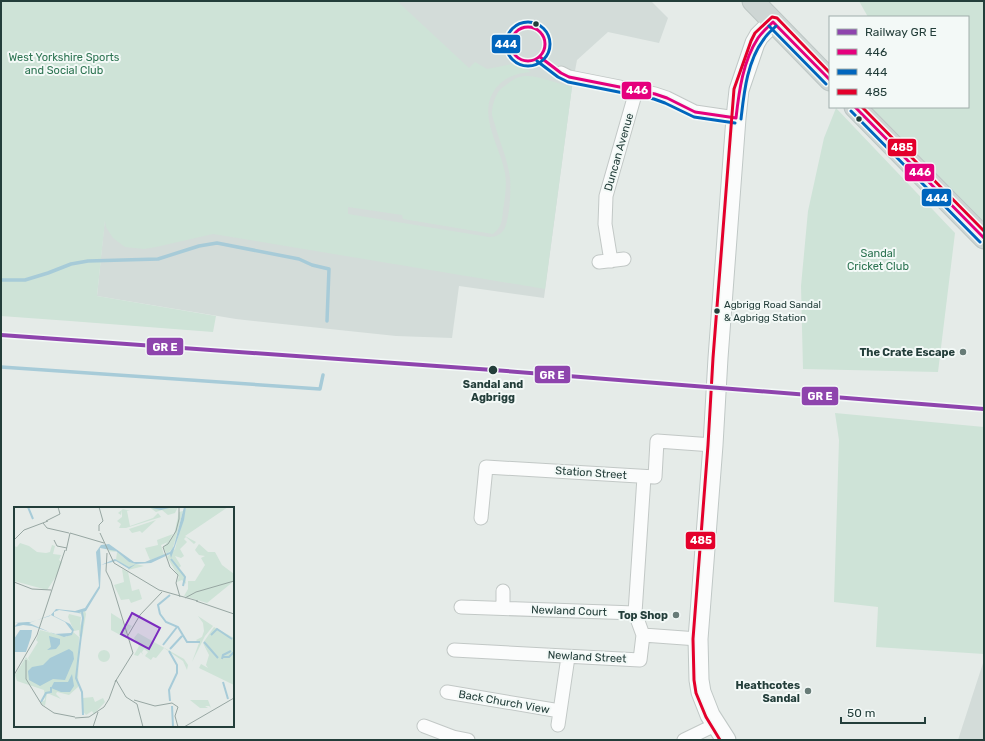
<svg xmlns="http://www.w3.org/2000/svg" width="985" height="741" font-family="Rubik,sans-serif">
<style>
.built{fill:#d3dcd9}
.green{fill:#cee3d7}
.lines{fill:none;stroke-linecap:round;stroke-linejoin:round}
.stream{stroke:#a7cbd8;stroke-width:3.5}
.minor-casing{stroke:#c2c8c6;stroke-width:15}
.secondary-casing{stroke:#c0c8c6;stroke-width:21}
.primary-casing{stroke:#bdc6c4;stroke-width:23}
.minor{stroke:#fbfcfc;stroke-width:13}
.secondary{stroke:#fbfcfc;stroke-width:19}
.primary{stroke:#ced6d4;stroke-width:21}
.bus-1-casing{stroke:#f3f9f7;stroke-width:6}
.bus-2-casing{stroke:#f3f9f7;stroke-width:6}
.bus-3-casing{stroke:#f3f9f7;stroke-width:6}
.bus-1{stroke:#e5007d;stroke-width:3}
.bus-2{stroke:#0065bd;stroke-width:3}
.bus-3{stroke:#e4002b;stroke-width:3}
.rail-1-casing{stroke:#f3f9f7;stroke-width:7}
.rail-1{stroke:#8e44ad;stroke-width:4}
.bus-dot{fill:#233e3a;stroke:#f3f9f7;stroke-width:1.5}
.poi-dot{fill:#677b77;stroke:#f3f9f7;stroke-width:1.5}
.labels{text-anchor:middle;dominant-baseline:central;stroke-width:4;stroke-linejoin:round;paint-order:stroke}
.bus-label{font-size:10px;fill:#233e3a;stroke:#f3f9f7;text-anchor:start}
.park-label{font-size:11px;fill:#2d7452;stroke:#f3f9f7}
.street-label{font-size:11px;fill:#233e3a;stroke:#f3f9f7}
.poi-label{font-size:11px;font-weight:bold;fill:#233e3a;stroke:#f3f9f7;text-anchor:end}
.stop-label{font-size:11px;font-weight:bold;fill:#233e3a;stroke:#f3f9f7}
.inset-river{fill:none;stroke:#a7cbd8;stroke-width:2}
.inset-road{fill:none;stroke:#97a6a2;stroke-width:1}
.view{fill:#7b2cbf;fill-opacity:0.15;stroke:#7b2cbf;stroke-width:2}
.inset-edge{fill:none;stroke:#233e3a;stroke-width:2}
.line-badge{stroke:#f3f9f7;stroke-width:1.5}
.badge-label{font-size:11px;text-anchor:middle;font-weight:bold;fill:#fff}
</style>
<rect width="100%" height="100%" fill="#e5ebe8"/>
<path class="built" d="M386,1H651L668,18L659,43L608,32L577,60L572,87L544,298L459,286L452,338L396,336L236,319L97,296L105,218Z
M984,660V740H958Z"/>
<path class="green" d="M1,1H397L469,68L475,62L487,69L517,63L531,72C517,73 506,76 496,88C476,114 500,145 505,173C507,185 505,198 503,210C502,220 502,227 493,234L403,219L402,215L348,207V214L489,237C500,237 505,231 507,221C510,208 511,191 510,178C508,160 500,143 495,125C494,121 491,115 492,111C493,101 497,90 506,85C511,81 518,76 525,76C537,75 559,84 572,87L545,289L213,234L156,247L144,249L125,247L113,238L106,227L105,221L97,296L216,316L213,332L70,321L1,316Z
M859,1H984V238L855,107H968V17H868Z
M836,108L955,233L938,372L803,369L801,286L808,211L824,138Z
M835,413L984,427V654L876,647L878,607L834,602L839,440Z"/>
<g class="lines">
<path class="stream" d="M1,280H25L48,273L71,264L88,261L158,259L199,246L217,243L299,259L312,265L329,269L327,321
M1,367L320,389L323,375"/>
<g class="minor-casing">
<path id="minor" d="M561,73L569,77L655,94L667,98L695,112L736,118
M611,261L605,224L606,196L636,91
M599,262L624,259
M481,518L486,467L655,477L657,441L713,445
M461,607L635,613
M503,608V591
M643,635L635,613L644,477
M454,650L640,660L643,635L698,639
M447,692L560,711
M558,725L568,657
M424,726L453,737L468,740
M684,740L717,724"/>
</g>
<g class="secondary-casing">
<path id="secondary" d="M726,740L710,715L701,692L699,680L698,639L713,445L718,358L736,118L739,90L755,43L759,36L773,22"/>
</g>
<g class="primary-casing">
<path id="primary" d="M753,1L830,80
M855,107L984,238"/>
</g>
<use href="#minor" class="minor"/>
<use href="#secondary" class="secondary"/>
<use href="#primary" class="primary"/>
<g class="bus-1-casing">
<path id="bus-1" d="M773,22L830,80
M511 44a17 17 0 1 1 34 0a17 17 0 1 1-34 0Z
M540,57L561,73L569,77L655,94L667,98L695,112L736,118
M855,107L984,238
M736,118C739,91 743,61 758,38C762,32 768,27 773,22"/>
</g>
<g class="bus-2-casing">
<path id="bus-2" d="M506 44a22 22 0 1 1 44 0a22 22 0 1 1-44 0Z
M769,26L826,84
M537,61L558,77L568,82L654,99L665,103L694,117L735,123
M851,111L980,242
M741,119C744,93 747,61 764,39C767,34 772,30 776,26"/>
</g>
<g class="bus-3-casing">
<path id="bus-3" d="M862,107L984,231
M720,740L706,717L696,693L694,680L693,639L708,445L713,358L734,89L751,41L755,33L772,17L777,18L830,73"/>
</g>
<use href="#bus-1" class="bus-1"/>
<use href="#bus-2" class="bus-2"/>
<use href="#bus-3" class="bus-3"/>
<g class="rail-1-casing">
<path id="rail-1" d="M1,335L493,370L984,409"/>
</g>
<use href="#rail-1" class="rail-1"/>
</g>
<g class="bus-dot">
<circle cx="536" cy="24" r="3.5"/>
<circle cx="859" cy="119" r="3.5"/>
<circle cx="717" cy="311" r="3.5"/>
<circle cx="493" cy="370" r="5"/>
</g>
<g class="poi-dot">
<circle cx="963" cy="352" r="4"/>
<circle cx="676" cy="615" r="4"/>
<circle cx="808" cy="691" r="4"/>
</g>
<g class="labels">
<g class="bus-label">
<text x="724" y="305">Agbrigg Road Sandal<tspan x="724" dy="13">&amp; Agbrigg Station</tspan></text>
</g>
<g class="park-label">
<text x="64" y="57">West Yorkshire Sports<tspan x="64" dy="13">and Social Club</tspan></text>
<text x="878" y="253">Sandal<tspan x="878" dy="13">Cricket Club</tspan></text>
</g>
<g class="street-label">
<text transform="translate(619 152) rotate(-74)">Duncan Avenue</text>
<text transform="translate(591 473) rotate(4)">Station Street</text>
<text transform="translate(569 611) rotate(2)">Newland Court</text>
<text transform="translate(587 657) rotate(3)">Newland Street</text>
<text transform="translate(504 702) rotate(10)">Back Church View</text>
</g>
<g class="poi-label">
<text x="955" y="352">The Crate Escape</text>
<text x="668" y="615">Top Shop</text>
<text x="800" y="685">Heathcotes<tspan x="800" dy="13">Sandal</tspan></text>
</g>
<g class="stop-label">
<text x="493" y="384">Sandal and<tspan x="493" dy="13">Agbrigg</tspan></text>
</g>
</g>
<g transform="translate(14 507)">
<rect width="220" height="220" fill="#e5ebe8"/>
<path d="M135,0H164L161,6L154,8L148,3L142,5ZM172,0H214L171,29L182,35L180,37L172,30L170,32L173,35L166,42L170,49L167,51L161,49L167,59L165,61L171,68L172,77L168,73L163,75L165,70L153,50L161,42ZM109,2L116,4H113L116,19L139,11L144,6L147,10L112,21H105L107,17L103,14L108,10V3L107,8L104,6ZM169,4L159,41L153,47L149,40L160,28L165,5ZM142,13L128,26L126,24L118,26L115,22ZM159,27L154,35L147,38L150,48L136,53L131,41L144,38L143,33ZM6,36L15,39L23,45L32,46L36,45L38,38L41,39L39,47L47,48L45,53L48,55L43,68L33,83L0,74V39L3,40ZM185,37L194,45H201L208,58L220,67V74L193,96L170,89L174,82V74H181L191,58L187,51L191,49L185,48L181,43ZM96,42L100,43L103,45L115,55L130,59L114,63L115,60L102,53L103,45L94,44ZM108,62L114,65L118,84L125,82L128,92L117,96L115,92L107,93L100,78L110,75ZM71,104L72,107L68,130L65,129V123L60,124L54,110L55,107L67,110L66,119L69,111L67,107H64ZM97,106L108,113L111,121L114,117L118,119L110,130L97,123ZM184,109L199,119L191,129L178,155L185,136L182,133L188,130L190,124L189,116ZM200,120L220,131V178L185,161L187,157L194,161L192,158L195,148L189,136ZM26,123L52,130L59,125L65,130L64,180L55,188L43,185L42,187L47,192L33,186L31,199L26,196L31,193L30,183L3,174L1,168L12,150L16,155L14,151L24,135L22,133ZM124,126L170,152L174,158L173,163L169,154L150,141L142,151L139,150L137,153L131,149L134,145L130,142L128,145L129,148L127,145L124,149L120,148L125,139L120,131ZM84 149a6 6 0 1 1 12 0a6 6 0 1 1-12 0ZM79,190L81,195L89,191L91,195L80,207L78,204L72,208L68,203L69,191ZM176,193H194L197,201L195,199H191L194,201H186Z" fill="#cee3d7"/>
<path d="M170,0H172L170,13L157,51L156,47L137,56L122,57L115,62L102,54L87,58L86,81L72,104L65,106L45,103L40,105V109L56,117L60,123L58,128L50,130L18,119L9,118L0,120L4,116H13L0,115H17L36,109L42,102L61,104L71,101L85,79L82,45L87,38L95,37L120,55H131L156,45L160,39ZM86,41L102,44L115,55L122,57L115,60L101,52L87,58ZM37,108L51,115L58,124L57,126L40,127L15,116ZM6,123H18L17,130L12,145H0V132ZM35,129L46,132V137L42,142L33,143L37,140ZM55,142L59,145L60,152L51,173L39,172L26,179L15,173L14,164L18,160L29,158L36,151ZM58,167L60,179L56,185H47L37,181L40,175H54Z" fill="#a7cbd8" fill-rule="evenodd"/>
<path class="inset-river" d="M14,0L19,12M138,0L147,2L155,0M157,52L171,70L169,79M68,105L69,111L62,171L68,185L69,208M146,107L152,115L164,120L173,135H186M146,107L144,98L156,88M197,128L203,122L218,132M190,135L204,151M149,138L163,120M156,142L168,129M155,144L163,158V166L155,183L156,194M209,150H215L220,145M208,152L209,148L217,144M209,175L214,192M27,195L32,186L37,185V180M158,199L159,220"/>
<path class="inset-road" d="M85,0L89,14L85,18V24M32,14L46,7L44,0M29,16L33,21L55,26M56,26L90,36M86,26L100,56L145,83L184,94M0,33L10,23L34,14M40,33L43,39L53,41M149,40L156,60L164,68L162,76L166,90M149,40L154,37L162,24L165,12V0M52,44L56,26M93,46L92,64L97,74L119,146L101,175M0,75L18,82L37,83M171,91L182,85L220,74M182,94L220,107M113,130L126,108L148,85M12,153V172L28,198L40,206L61,210M0,168L23,128L51,43M102,173L112,190L123,197L129,220M120,193L141,199L158,196L164,200L161,209L164,220H170L220,191M61,211L75,210L90,200L95,192L102,173M79,220L84,205"/>
<path class="view" d="M118,106L146,121L135,142L107,127Z"/>
<rect width="220" height="220" class="inset-edge"/>
</g>
<g class="line-badge">
<rect x="491" y="34" width="30" height="20" rx="4" fill="#0065bd"/>
<rect x="621" y="81" width="31" height="19" rx="4" fill="#e5007d"/>
<rect x="887" y="138" width="30" height="19" rx="4" fill="#e4002b"/>
<rect x="904" y="163" width="31" height="19" rx="4" fill="#e5007d"/>
<rect x="921" y="188" width="31" height="19" rx="4" fill="#0065bd"/>
<rect x="146" y="337" width="38" height="19" rx="4" fill="#8e44ad"/>
<rect x="534" y="365" width="37" height="19" rx="4" fill="#8e44ad"/>
<rect x="801" y="386" width="38" height="20" rx="4" fill="#8e44ad"/>
<rect x="685" y="531" width="31" height="19" rx="4" fill="#e4002b"/>
</g>
<g class="badge-label">
<text x="506" y="48">444</text>
<text x="637" y="94">446</text>
<text x="902" y="151">485</text>
<text x="920" y="176">446</text>
<text x="937" y="202">444</text>
<text x="165" y="351">GR E</text>
<text x="552" y="379">GR E</text>
<text x="820" y="400">GR E</text>
<text x="701" y="544">485</text>
</g>
<rect width="985" height="741" fill="none" stroke="#233e3a" stroke-width="4"/>
<rect x="829" y="16" width="140" height="92" fill="#f3f9f7" stroke="#a0aeab"/>
<rect x="837" y="29" width="20" height="6" fill="#8e44ad" stroke="#a0aeab"/>
<text x="865" y="36" font-size="12" fill="#233e3a">Railway GR E</text>
<rect x="837" y="49" width="20" height="6" fill="#e5007d" stroke="#a0aeab"/>
<text x="865" y="56" font-size="12" fill="#233e3a">446</text>
<rect x="837" y="69" width="20" height="6" fill="#0065bd" stroke="#a0aeab"/>
<text x="865" y="76" font-size="12" fill="#233e3a">444</text>
<rect x="837" y="89" width="20" height="6" fill="#e4002b" stroke="#a0aeab"/>
<text x="865" y="96" font-size="12" fill="#233e3a">485</text>
<path d="M841 717v6h84v-6" fill="none" stroke="#233e3a" stroke-width="2"/>
<text x="847" y="717" font-size="12" fill="#233e3a" stroke="#f3f9f7" stroke-width="3" paint-order="stroke">50 m</text>
</svg>
